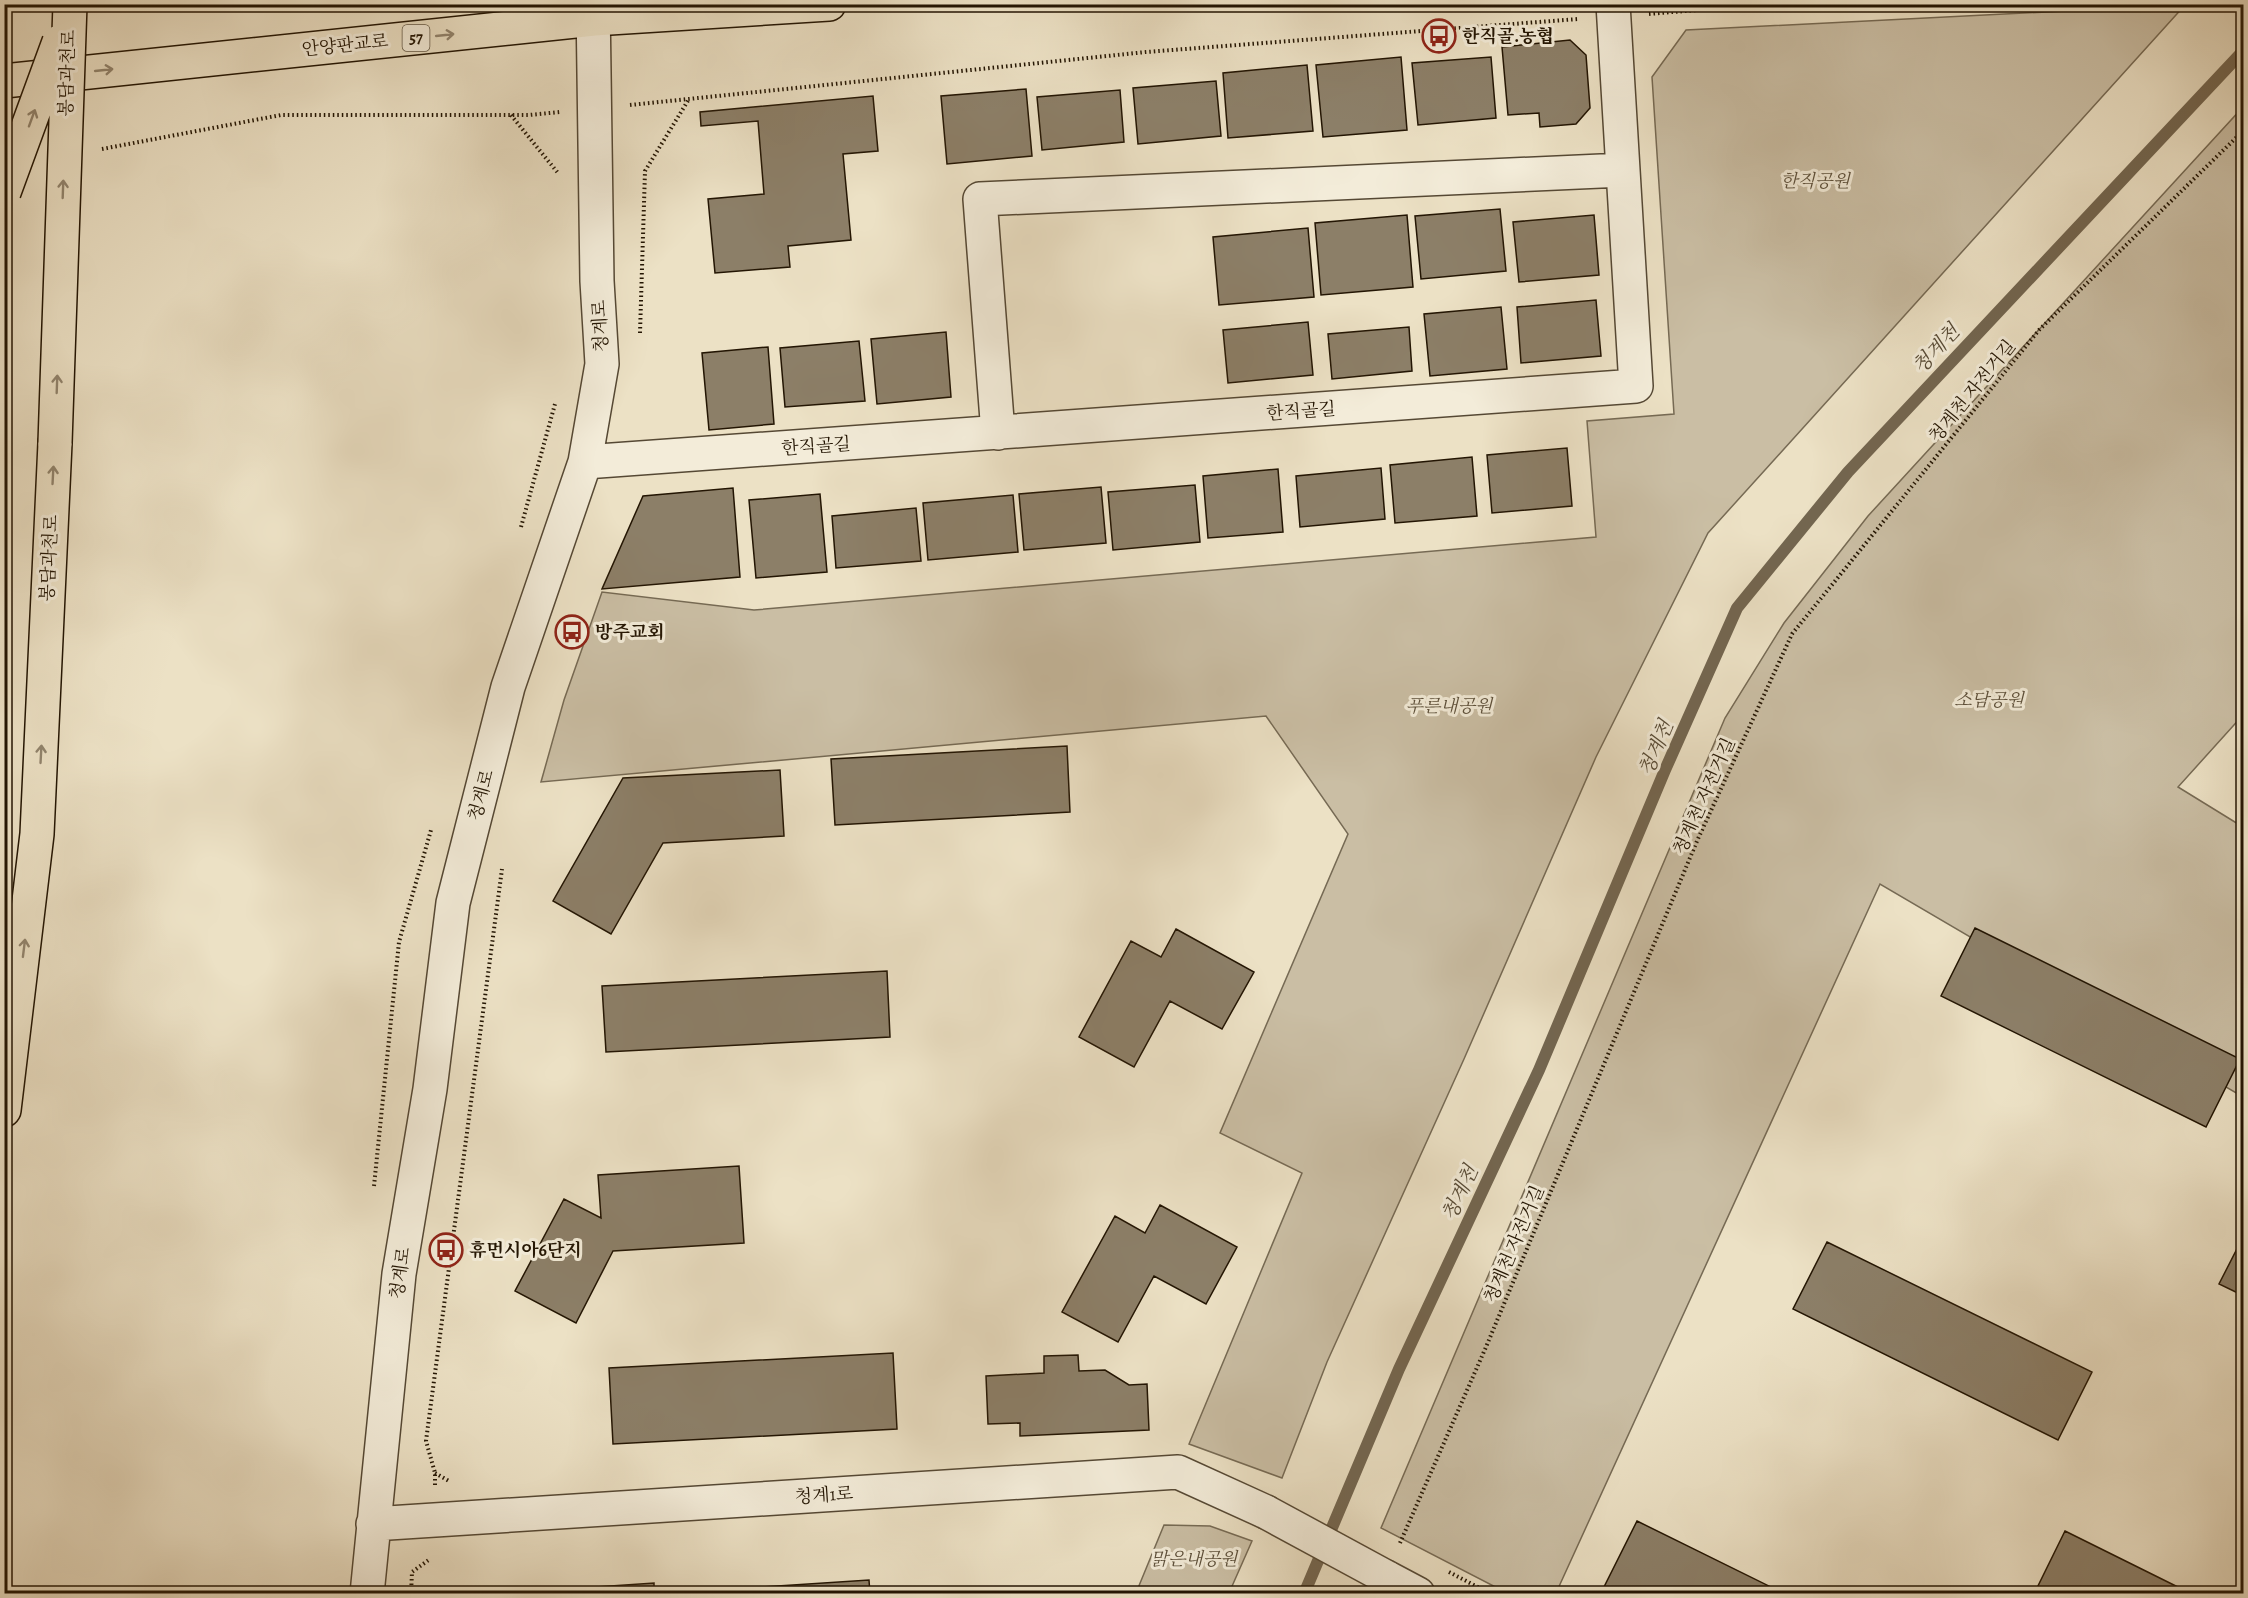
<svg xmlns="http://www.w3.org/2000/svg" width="2248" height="1598" font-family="Alegreya,'Noto Serif KR',serif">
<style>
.green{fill:#cabea4;stroke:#766a54;stroke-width:1.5}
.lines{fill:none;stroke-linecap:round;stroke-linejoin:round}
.stream{stroke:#736650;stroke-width:12}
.building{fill:#8c7f68;stroke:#231503;stroke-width:1.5}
.minor-casing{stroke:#554834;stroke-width:36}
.major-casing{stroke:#231503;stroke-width:36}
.highway-casing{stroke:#231503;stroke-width:36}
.path{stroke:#231503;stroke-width:4;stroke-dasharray:1.5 3;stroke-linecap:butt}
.minor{stroke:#f3ecd9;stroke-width:33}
.major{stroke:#ece1c5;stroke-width:33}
.highway{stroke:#ece1c5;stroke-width:33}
.minor-bridge-casing{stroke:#554834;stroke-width:36;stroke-linecap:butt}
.highway-bridge-casing{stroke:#231503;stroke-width:36;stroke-linecap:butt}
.minor-bridge{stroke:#f3ecd9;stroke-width:33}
.highway-bridge{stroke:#ece1c5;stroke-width:33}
.oneway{stroke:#92856e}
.labels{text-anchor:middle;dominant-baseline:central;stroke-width:6;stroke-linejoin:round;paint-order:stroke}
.shield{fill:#f3ecd9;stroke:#615643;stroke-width:1.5}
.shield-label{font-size:16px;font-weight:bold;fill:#231503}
.poi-label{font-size:18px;font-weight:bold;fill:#231503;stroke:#f3ecd9;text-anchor:start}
.street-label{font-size:18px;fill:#231503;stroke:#f3ecd9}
.park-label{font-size:18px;font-style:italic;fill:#5d503b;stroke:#f3ecd9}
.water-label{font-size:20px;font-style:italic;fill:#584b36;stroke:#f3ecd9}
</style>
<rect width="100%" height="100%" fill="#ece1c5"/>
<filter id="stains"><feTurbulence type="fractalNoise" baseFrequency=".00333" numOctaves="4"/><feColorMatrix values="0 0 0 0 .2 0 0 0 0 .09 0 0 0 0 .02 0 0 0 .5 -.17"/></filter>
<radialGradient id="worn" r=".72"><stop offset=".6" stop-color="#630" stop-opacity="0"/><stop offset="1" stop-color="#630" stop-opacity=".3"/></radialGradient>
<path class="green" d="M2185,5L1708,533L1596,757L1464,1059L1327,1362L1282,1478L1189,1444L1302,1173L1220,1133L1348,834L1266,716L541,782L564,700L602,592L754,610L1596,537L1587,421L1674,414L1652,77L1686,30Z
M2243,107V715L2178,787L2243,827V1097L1880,884L1556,1593H1507L1381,1528L1725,718L1784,623L1868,516Z
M1164,1525L1210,1526L1252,1541L1229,1593H1136Z"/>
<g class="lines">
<path class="stream" d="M1304,1594L1399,1369L1539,1070L1665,770L1737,608L1848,472L2244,50"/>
</g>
<path class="building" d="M1570,40L1586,55L1590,108L1576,124L1540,127L1539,113L1508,115L1502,47Z
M1401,57L1407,130L1323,137L1316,65Z
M1491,57L1496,118L1418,125L1412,63Z
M1307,65L1313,131L1228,138L1223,73Z
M1216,81L1221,136L1138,144L1133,88Z
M1026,89L1032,156L947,164L941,96Z
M1120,90L1124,142L1042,150L1037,97Z
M873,96L878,151L843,154L851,240L788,246L790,267L715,273L708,199L764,194L758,121L701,126L700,112Z
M1500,209L1506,271L1421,279L1415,216Z
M1407,215L1413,287L1321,295L1315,223Z
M1594,215L1599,275L1519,282L1513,222Z
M1308,228L1314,297L1219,305L1213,237Z
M1596,300L1601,356L1521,363L1517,307Z
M1501,307L1507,369L1430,376L1424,314Z
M1308,322L1313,375L1228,383L1223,330Z
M1409,327L1412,371L1332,379L1328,334Z
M946,332L951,397L877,404L871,339Z
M859,341L865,401L785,407L780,348Z
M768,347L774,424L709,430L702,353Z
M1567,448L1572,506L1492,513L1487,455Z
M1472,457L1477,516L1395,523L1390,465Z
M1381,468L1385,519L1300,527L1296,476Z
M1278,469L1283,532L1208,538L1203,476Z
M1195,485L1200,542L1113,550L1108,492Z
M1101,487L1106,543L1024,550L1019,494Z
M733,488L740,577L602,589L643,496Z
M820,494L827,572L756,578L749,500Z
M1013,495L1018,552L928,560L923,503Z
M916,508L921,561L836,568L832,516Z
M1067,746L1070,812L835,825L831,759Z
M780,770L784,836L663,843L611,934L553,901L623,778Z
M1975,928L2240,1059L2206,1127L1941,996Z
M1176,929L1254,972L1222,1029L1170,1001L1134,1067L1079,1037L1131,941L1161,957Z
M887,971L890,1037L606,1052L602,986Z
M739,1166L744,1243L613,1251L576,1323L515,1291L564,1199L601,1218L598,1175Z
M1160,1205L1237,1247L1206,1304L1154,1276L1118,1342L1062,1312L1115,1216L1145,1233Z
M2244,1235V1296L2219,1284Z
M1827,1242L2092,1372L2058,1440L1793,1309Z
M893,1353L897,1429L613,1444L609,1368Z
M1078,1355L1079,1371L1105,1370L1129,1385L1147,1384L1149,1430L1020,1436V1423L988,1424L986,1376L1044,1373V1356Z
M1637,1521L1785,1594H1613L1603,1589Z
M2065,1531L2192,1594H2034Z
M869,1580L870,1594H687V1592Z
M654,1583V1594H553L552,1590Z"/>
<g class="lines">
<g class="minor-casing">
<path id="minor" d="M998,433L980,199L1623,170
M585,462L1636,386L1613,4
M373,1524L1178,1472L1266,1512
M1386,1577L1418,1594
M367,1594L399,1274L430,1089L453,903L508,687L585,462L602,364L597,281L593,4"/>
</g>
<g class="major-casing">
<path id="major" d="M4,81L594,19L829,4"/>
</g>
<g class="highway-casing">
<path id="highway" d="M4,1110L37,834L55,443"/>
</g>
<path class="path" d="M1649,14L1769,4
M630,105L1146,52L1578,19
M511,115L558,173
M102,149L281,115H529L560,112
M640,333L645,171L689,99
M521,527L555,404
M374,1186L399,942L431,830
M435,1473L449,1481
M435,1485V1473L426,1441L502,869
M1400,1543L1486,1347L1697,841L1792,634L2039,330L2244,130
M1449,1572L1491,1594
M411,1594L412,1572L430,1559"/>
<use href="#minor" class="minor"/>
<use href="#major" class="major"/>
<use href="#highway" class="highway"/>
<g class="minor-bridge-casing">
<path id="minor-bridge" d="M1266,1512L1386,1577"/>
</g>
<g class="highway-bridge-casing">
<path id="highway-bridge" d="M4,192L59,42
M55,443L70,4"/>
</g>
<use href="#minor-bridge" class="minor-bridge"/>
<use href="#highway-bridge" class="highway-bridge"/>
</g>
<defs><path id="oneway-shaft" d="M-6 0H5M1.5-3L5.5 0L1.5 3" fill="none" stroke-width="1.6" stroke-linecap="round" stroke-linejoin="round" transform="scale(1.5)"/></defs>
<g class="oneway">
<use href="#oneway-shaft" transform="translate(445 35) rotate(-6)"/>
<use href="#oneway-shaft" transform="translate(104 70) rotate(-6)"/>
<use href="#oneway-shaft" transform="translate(32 118) rotate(-70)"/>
<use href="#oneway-shaft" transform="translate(63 189) rotate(-88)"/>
<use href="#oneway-shaft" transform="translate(57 384) rotate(-88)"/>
<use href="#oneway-shaft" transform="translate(53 475) rotate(-87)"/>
<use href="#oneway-shaft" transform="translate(41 754) rotate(-87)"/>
<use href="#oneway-shaft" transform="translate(24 948) rotate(-83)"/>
</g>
<defs>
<g id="bus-ring" transform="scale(1.725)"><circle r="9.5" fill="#f3ecd9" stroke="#8f2418" stroke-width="1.5"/><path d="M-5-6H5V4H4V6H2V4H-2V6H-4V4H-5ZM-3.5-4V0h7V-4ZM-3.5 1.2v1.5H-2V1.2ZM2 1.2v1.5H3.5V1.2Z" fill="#8f2418"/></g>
</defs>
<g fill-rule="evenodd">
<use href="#bus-ring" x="1439" y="36"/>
<use href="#bus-ring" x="572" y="632"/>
<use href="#bus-ring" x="446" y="1250"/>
</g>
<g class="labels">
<rect class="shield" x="402.5" y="25" width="27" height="26" rx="4.5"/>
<g class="shield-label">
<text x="416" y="38">57</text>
</g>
<g class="poi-label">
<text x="1462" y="36">한직골.농협</text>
<text x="595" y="632">방주교회</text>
<text x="469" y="1250">휴먼시아6단지</text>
</g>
<g class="street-label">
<text transform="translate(345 45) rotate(-6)">안양판교로</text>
<text transform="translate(67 73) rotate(-88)">봉담과천로</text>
<text transform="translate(600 326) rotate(-93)">청계로</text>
<text transform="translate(1972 391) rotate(-51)">청계천 자전거길</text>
<text transform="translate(1301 411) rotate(-4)">한직골길</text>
<text transform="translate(816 446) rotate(-4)">한직골길</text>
<text transform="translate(49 558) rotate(-87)">봉담과천로</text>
<text transform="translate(481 795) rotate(-75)">청계로</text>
<text transform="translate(1704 796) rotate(-66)">청계천 자전거길</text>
<text transform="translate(1514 1244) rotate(-67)">청계천 자전거길</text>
<text transform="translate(400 1273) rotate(-82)">청계로</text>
<text transform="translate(824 1495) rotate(-4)">청계1로</text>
</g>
<g class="park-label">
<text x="1815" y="181">한직공원</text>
<text x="1989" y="700">소담공원</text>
<text x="1449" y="706">푸른내공원</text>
<text x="1194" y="1559">맑은내공원</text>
</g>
<g class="water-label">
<text transform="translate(1936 349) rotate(-47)">청계천</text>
<text transform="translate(1656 748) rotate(-67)">청계천</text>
<text transform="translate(1460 1193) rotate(-65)">청계천</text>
</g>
</g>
<rect width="2248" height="1598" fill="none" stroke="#ece1c5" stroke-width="24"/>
<rect x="6" y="6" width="2236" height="1586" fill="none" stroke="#231503" stroke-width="3"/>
<rect x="12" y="12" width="2224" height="1574" fill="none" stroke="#231503" stroke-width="1.5"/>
<rect width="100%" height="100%" filter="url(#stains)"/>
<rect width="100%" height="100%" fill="url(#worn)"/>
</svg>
